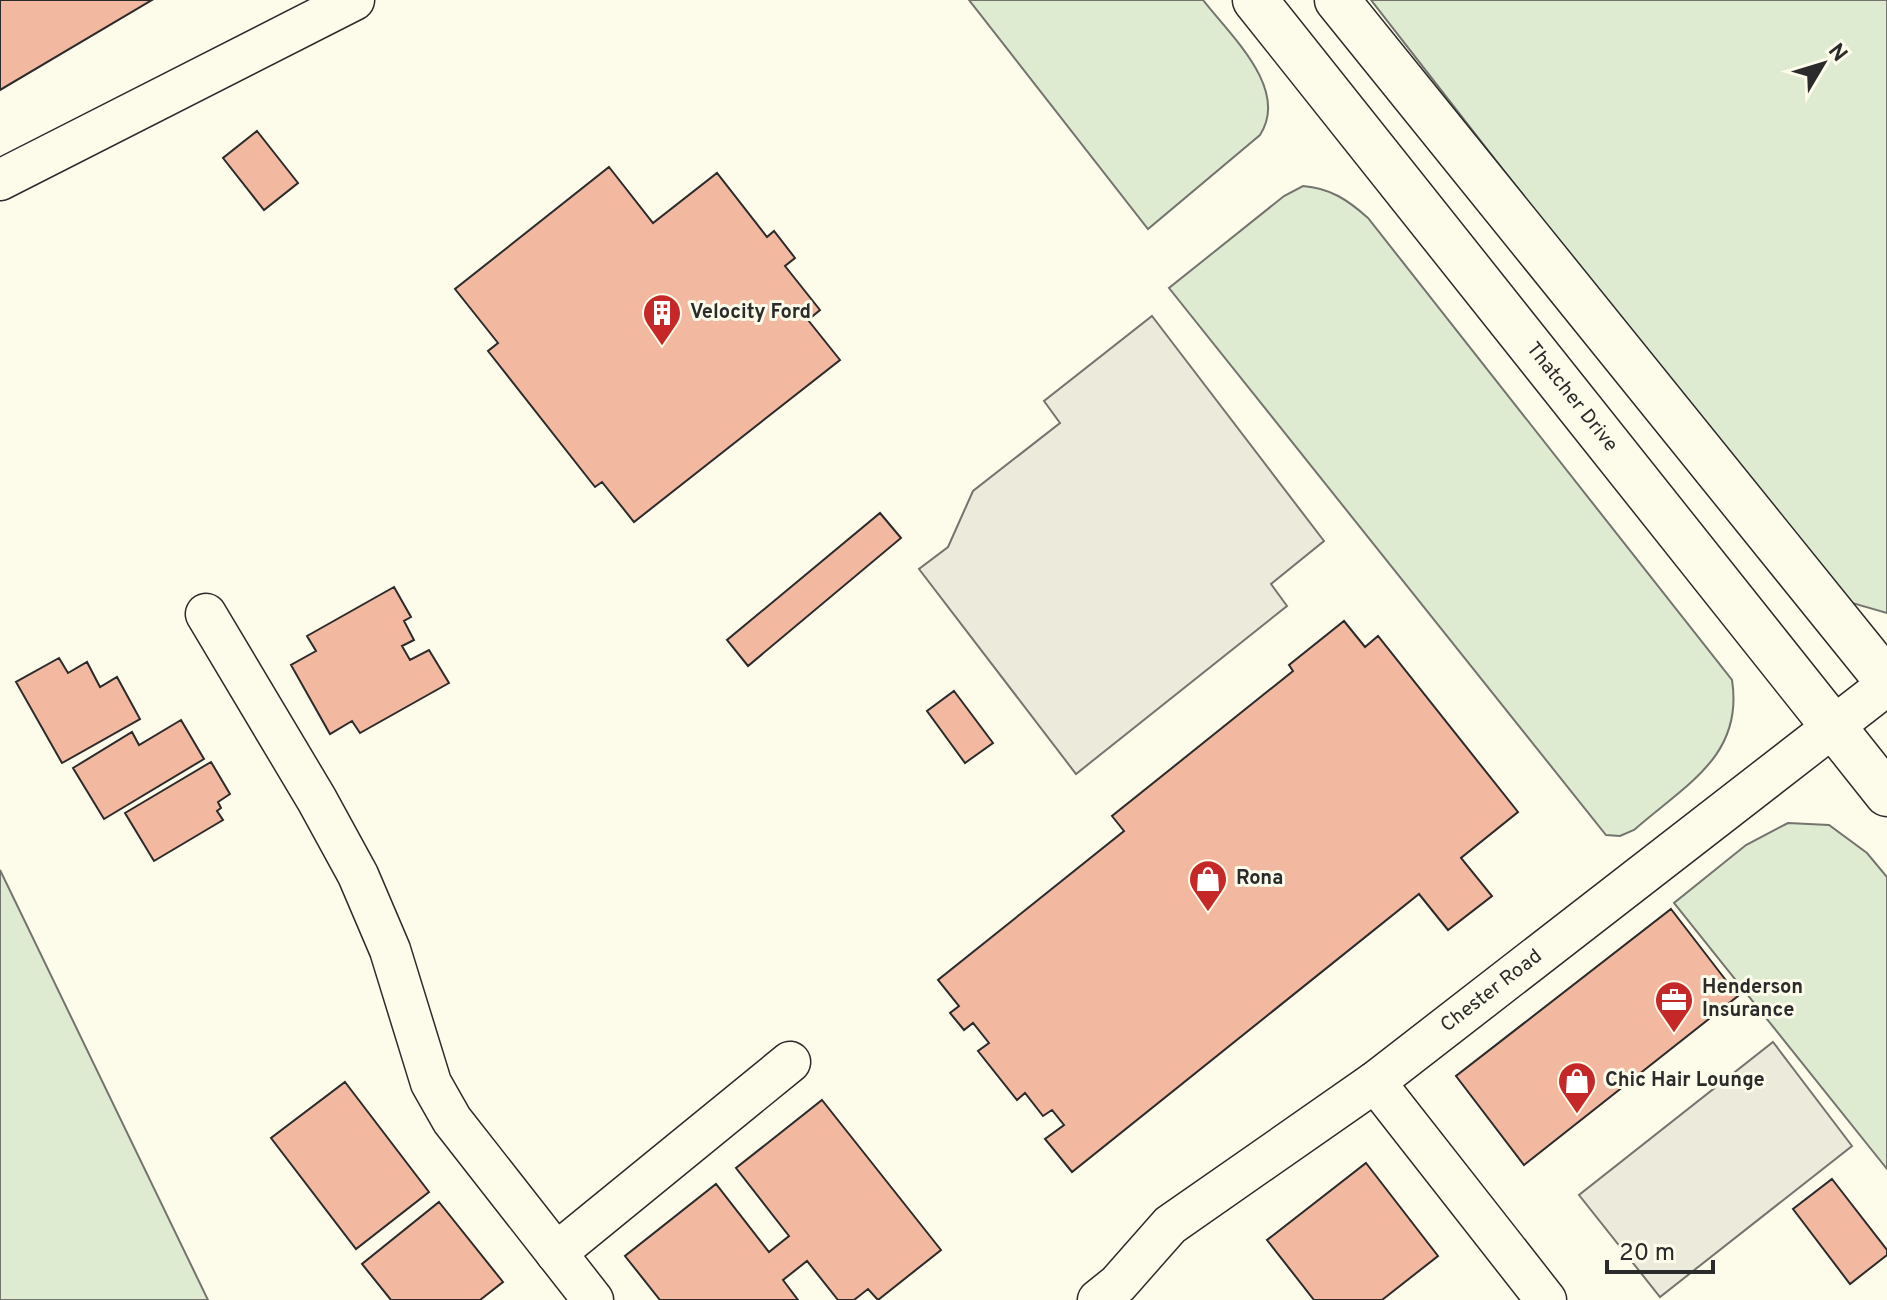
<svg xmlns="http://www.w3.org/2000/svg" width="1887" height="1300" font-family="Overpass,sans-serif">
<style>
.green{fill:#deebd1;stroke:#74746e;stroke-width:2}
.parking{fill:#eceadb;stroke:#74746e;stroke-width:2}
.building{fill:#f2b8a0;stroke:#2b2b2b;stroke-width:2}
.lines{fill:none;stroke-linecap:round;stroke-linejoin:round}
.minor-casing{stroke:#2b2b2b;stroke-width:43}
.major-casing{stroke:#2b2b2b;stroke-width:47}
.minor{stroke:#fdfbea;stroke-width:40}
.major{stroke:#fdfbea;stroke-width:44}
.labels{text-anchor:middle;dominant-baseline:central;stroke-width:6;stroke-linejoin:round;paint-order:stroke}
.poi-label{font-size:20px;font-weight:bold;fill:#2b2b2b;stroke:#fdfbea;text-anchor:start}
.street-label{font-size:20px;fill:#2b2b2b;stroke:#fdfbea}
</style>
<rect width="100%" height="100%" fill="#fdfbea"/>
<path class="green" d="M969,0H1203C1230,35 1290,89 1260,135L1148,229Z
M1371,0H1887V613L1852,603L1525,198Z
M1303,186C1330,188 1348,200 1368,218L1732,680C1744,756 1685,785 1634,830L1620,836L1606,835L1169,288L1284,196Z
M1788,823L1829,825L1867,853L1887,877V1169L1674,903L1746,845Z
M0,870L208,1300H0Z"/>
<path class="parking" d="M1152,316L1324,541L1271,584L1287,606L1076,774L919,569L948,547L973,491L1060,423L1044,401Z
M1773,1042L1852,1146L1660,1297L1579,1195Z"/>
<path class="building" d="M0,0H152L0,90Z
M257,131L298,183L264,210L223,158Z
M609,167L653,223L717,173L767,237L774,231L795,258L785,266L820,310L808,320L840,360L634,522L602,482L595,487L488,351L498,343L455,289Z
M880,513L901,538L748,666L727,640Z
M394,587L411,617L404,621L414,640L402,646L410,660L429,650L449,683L360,733L352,721L330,734L291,665L316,651L307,636Z
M1344,621L1365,647L1378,636L1518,812L1461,858L1492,896L1448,930L1419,894L1072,1172L1045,1139L1064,1125L1052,1110L1043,1116L1025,1093L1017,1100L978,1051L989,1043L973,1023L964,1030L950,1013L959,1006L938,980L1124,831L1112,816L1293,671L1289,665Z
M59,658L68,673L87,662L100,687L117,677L140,719L62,763L16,682Z
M954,691L993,743L965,763L927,711Z
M181,720L204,759L104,819L73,768L132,732L139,745Z
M211,762L230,794L218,802L221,808L217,811L223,820L154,861L125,813Z
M1671,909L1738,996L1524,1165L1456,1076Z
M345,1082L429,1192L356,1249L271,1138Z
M822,1100L941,1250L878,1300L868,1289L854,1300H838L807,1261L783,1280L798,1300H660L625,1256L716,1184L769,1252L789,1236L736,1168Z
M1366,1163L1438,1256L1382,1300H1314L1267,1240Z
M1832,1179L1887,1250V1255L1850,1284L1793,1209Z
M439,1202L503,1282L480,1300H391L362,1264Z"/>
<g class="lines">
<g class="minor-casing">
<g id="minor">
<path d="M0,180L354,0"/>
<path d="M206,614L317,800L358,875L390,950L431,1083L452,1120L593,1300"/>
<path d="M1375,1082L1546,1300"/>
<path d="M556,1253L790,1062"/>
<path id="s1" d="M1098,1300L1118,1284L1170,1225L1375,1082L1887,685"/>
</g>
</g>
<g class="major-casing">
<g id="major">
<path id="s2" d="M1255,0L1887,794"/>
<path d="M1337,0L1887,681"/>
</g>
</g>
<use href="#minor" class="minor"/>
<use href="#major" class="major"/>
</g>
<defs>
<g id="building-pin" transform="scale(2)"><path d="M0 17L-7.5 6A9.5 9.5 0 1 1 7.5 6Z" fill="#c62828" stroke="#fdfbea"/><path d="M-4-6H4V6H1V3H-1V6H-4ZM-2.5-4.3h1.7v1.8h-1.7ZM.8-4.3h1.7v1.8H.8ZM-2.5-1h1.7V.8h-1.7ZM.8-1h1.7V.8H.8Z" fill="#fff"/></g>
<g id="shop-pin" transform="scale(2)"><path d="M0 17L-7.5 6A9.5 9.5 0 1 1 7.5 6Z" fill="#c62828" stroke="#fdfbea"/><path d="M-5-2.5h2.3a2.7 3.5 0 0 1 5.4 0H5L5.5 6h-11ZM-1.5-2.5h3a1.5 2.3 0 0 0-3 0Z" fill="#fff"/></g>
<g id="office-pin" transform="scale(2)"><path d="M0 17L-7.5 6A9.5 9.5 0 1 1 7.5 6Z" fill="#c62828" stroke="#fdfbea"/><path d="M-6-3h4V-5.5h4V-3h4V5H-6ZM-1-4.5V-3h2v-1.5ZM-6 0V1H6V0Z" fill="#fff"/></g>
</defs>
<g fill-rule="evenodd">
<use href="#building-pin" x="662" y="313"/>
<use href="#shop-pin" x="1208" y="879"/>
<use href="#office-pin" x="1674" y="1000"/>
<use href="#shop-pin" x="1577" y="1081"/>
</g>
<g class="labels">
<g class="poi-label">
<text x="690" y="313">Velocity Ford</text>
<text x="1236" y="879">Rona</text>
<text x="1702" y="988">Henderson<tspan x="1702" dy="23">Insurance</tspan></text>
<text x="1605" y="1081">Chic Hair Lounge</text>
</g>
<g class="street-label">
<text stroke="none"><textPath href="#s2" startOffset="508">Thatcher Drive</textPath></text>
<text stroke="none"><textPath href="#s1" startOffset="502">Chester Road</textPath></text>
</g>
</g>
<g transform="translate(1823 64) rotate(52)" stroke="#fdfbea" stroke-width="6" paint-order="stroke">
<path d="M0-6L14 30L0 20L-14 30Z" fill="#2b2b2b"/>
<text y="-12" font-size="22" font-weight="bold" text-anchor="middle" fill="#2b2b2b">N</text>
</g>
<path d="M1607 1260v12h106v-12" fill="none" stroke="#2b2b2b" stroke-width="4"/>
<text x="1619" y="1260" font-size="24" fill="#2b2b2b" stroke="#fdfbea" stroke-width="6" paint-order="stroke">20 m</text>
</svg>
